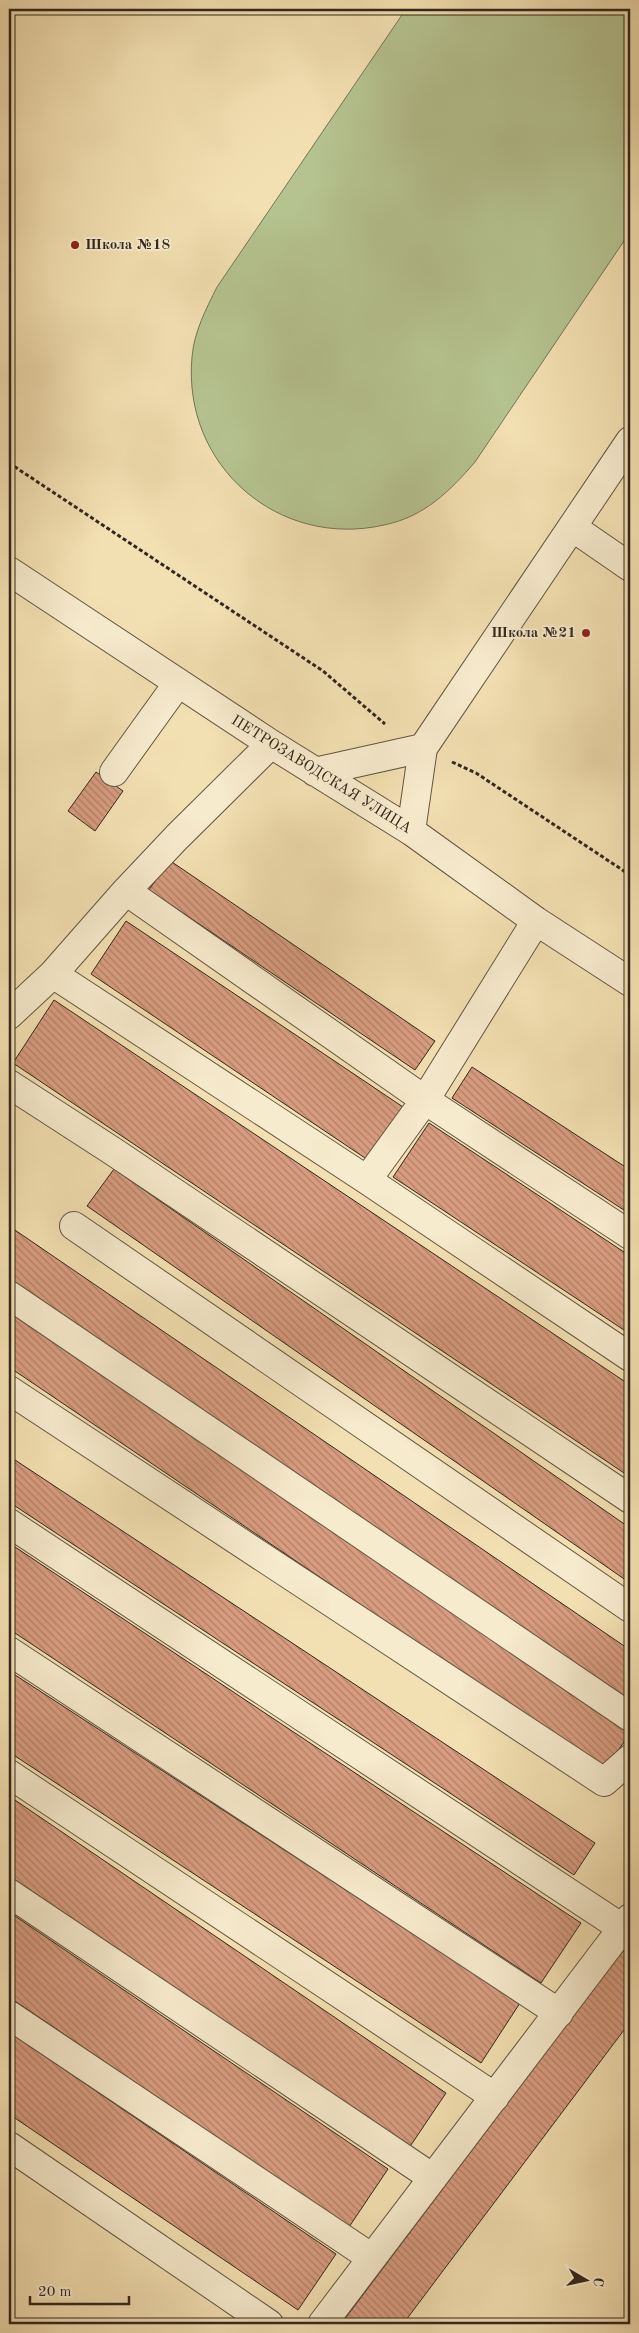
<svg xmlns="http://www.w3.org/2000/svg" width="639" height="2333" font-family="'Old Standard TT',serif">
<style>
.pitch{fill:#b5c390;stroke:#747556}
.building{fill:url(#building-back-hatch);stroke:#32271d}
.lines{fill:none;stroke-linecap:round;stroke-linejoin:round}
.minor-casing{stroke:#625542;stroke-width:30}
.path{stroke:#32271d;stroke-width:3;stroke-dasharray:4 2.5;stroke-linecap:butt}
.minor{stroke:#f7ebcd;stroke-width:28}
.poi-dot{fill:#8f2418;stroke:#f7ebcd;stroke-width:2}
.labels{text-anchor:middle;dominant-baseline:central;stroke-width:4;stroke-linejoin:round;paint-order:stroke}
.poi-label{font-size:15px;font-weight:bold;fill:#32271d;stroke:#f7ebcd;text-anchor:start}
.street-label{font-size:15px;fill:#32271d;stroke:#f7ebcd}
</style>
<defs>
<pattern id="building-back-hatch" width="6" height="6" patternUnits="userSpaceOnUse" patternTransform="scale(1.25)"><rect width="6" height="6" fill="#d89c80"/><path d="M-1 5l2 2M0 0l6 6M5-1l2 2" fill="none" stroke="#b07f68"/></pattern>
</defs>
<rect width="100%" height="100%" fill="#f3e0b2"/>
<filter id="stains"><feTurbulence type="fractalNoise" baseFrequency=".004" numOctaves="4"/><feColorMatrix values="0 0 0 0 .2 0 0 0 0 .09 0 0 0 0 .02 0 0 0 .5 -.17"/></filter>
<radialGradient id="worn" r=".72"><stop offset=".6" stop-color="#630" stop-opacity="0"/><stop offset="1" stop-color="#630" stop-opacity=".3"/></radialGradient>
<path class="pitch" d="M406,9H630V232L475,462C450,491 424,517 384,525C279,549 182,466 192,357C194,332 206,309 217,287Z"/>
<path class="building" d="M96,772L123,791L95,831L68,811Z
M169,860L435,1041L415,1070L149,890Z
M126,921L403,1107L368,1160L91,974Z
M54,1000L630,1385V1477L13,1063Z
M472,1067L630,1170V1214L452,1098Z
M429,1123L630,1256V1334L393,1177Z
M114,1169L630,1528V1583L87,1206Z
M9,1226L630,1650V1704L9,1280Z
M9,1309L630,1728V1733L605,1770L9,1367Z
M9,1456L595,1843L574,1875L9,1502Z
M9,1543L581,1923L541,1983L9,1629Z
M9,1671L520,2003L481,2063L9,1752Z
M9,1796L446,2093L409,2148L9,1876Z
M9,1912L388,2169L349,2227L9,1997Z
M630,1940V2022L403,2324H341Z
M9,2032L336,2254L298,2310L9,2114Z"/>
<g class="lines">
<g class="minor-casing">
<path id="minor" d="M572,527L630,567
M9,571L271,744L411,831L536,921L630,982
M114,772L178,683
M315,772L423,748
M411,831L423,748L630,441
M126,891L425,1100L630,1235
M53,974L367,1180L630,1357
M9,1015L53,974L126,891L177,837L271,744
M9,1084L114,1152L630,1499
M367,1180L425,1100L536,921
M74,1226L630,1608
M9,1295L630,1717
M9,1390L604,1782L630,1759
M9,1523L622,1928
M9,1651L559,2013
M9,1774L495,2097
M9,1893L433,2178
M9,2015L372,2258
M9,2146L269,2324
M322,2324L630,1918"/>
</g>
<path class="path" d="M9,463L323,671L385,724
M452,762L476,773L630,875"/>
<use href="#minor" class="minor"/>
</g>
<g class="poi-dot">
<circle cx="75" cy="245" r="5"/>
<circle cx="586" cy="633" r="5"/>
</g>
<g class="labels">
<g class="poi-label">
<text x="85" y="245">Школа №18</text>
<text x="576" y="633" text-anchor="end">Школа №21</text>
</g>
<g class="street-label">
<text transform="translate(321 775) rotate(32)">ПЕТРОЗАВОДСКАЯ УЛИЦА</text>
</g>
</g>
<rect width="639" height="2333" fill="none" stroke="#f3e0b2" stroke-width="30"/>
<rect x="10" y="10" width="619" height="2313" fill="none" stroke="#32271d" stroke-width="2.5"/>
<rect x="15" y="15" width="609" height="2303" fill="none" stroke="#32271d"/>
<g transform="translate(586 2280) rotate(99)" stroke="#f7ebcd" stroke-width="4" paint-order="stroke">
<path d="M0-4L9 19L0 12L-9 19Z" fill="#32271d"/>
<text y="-8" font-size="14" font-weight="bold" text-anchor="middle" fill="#32271d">С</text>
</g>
<path d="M30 2296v8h99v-8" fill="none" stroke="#32271d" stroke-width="2.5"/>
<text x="38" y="2296" font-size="15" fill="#32271d" stroke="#f7ebcd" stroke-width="4" paint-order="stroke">20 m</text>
<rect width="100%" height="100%" filter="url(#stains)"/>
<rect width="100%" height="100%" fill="url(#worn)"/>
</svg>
